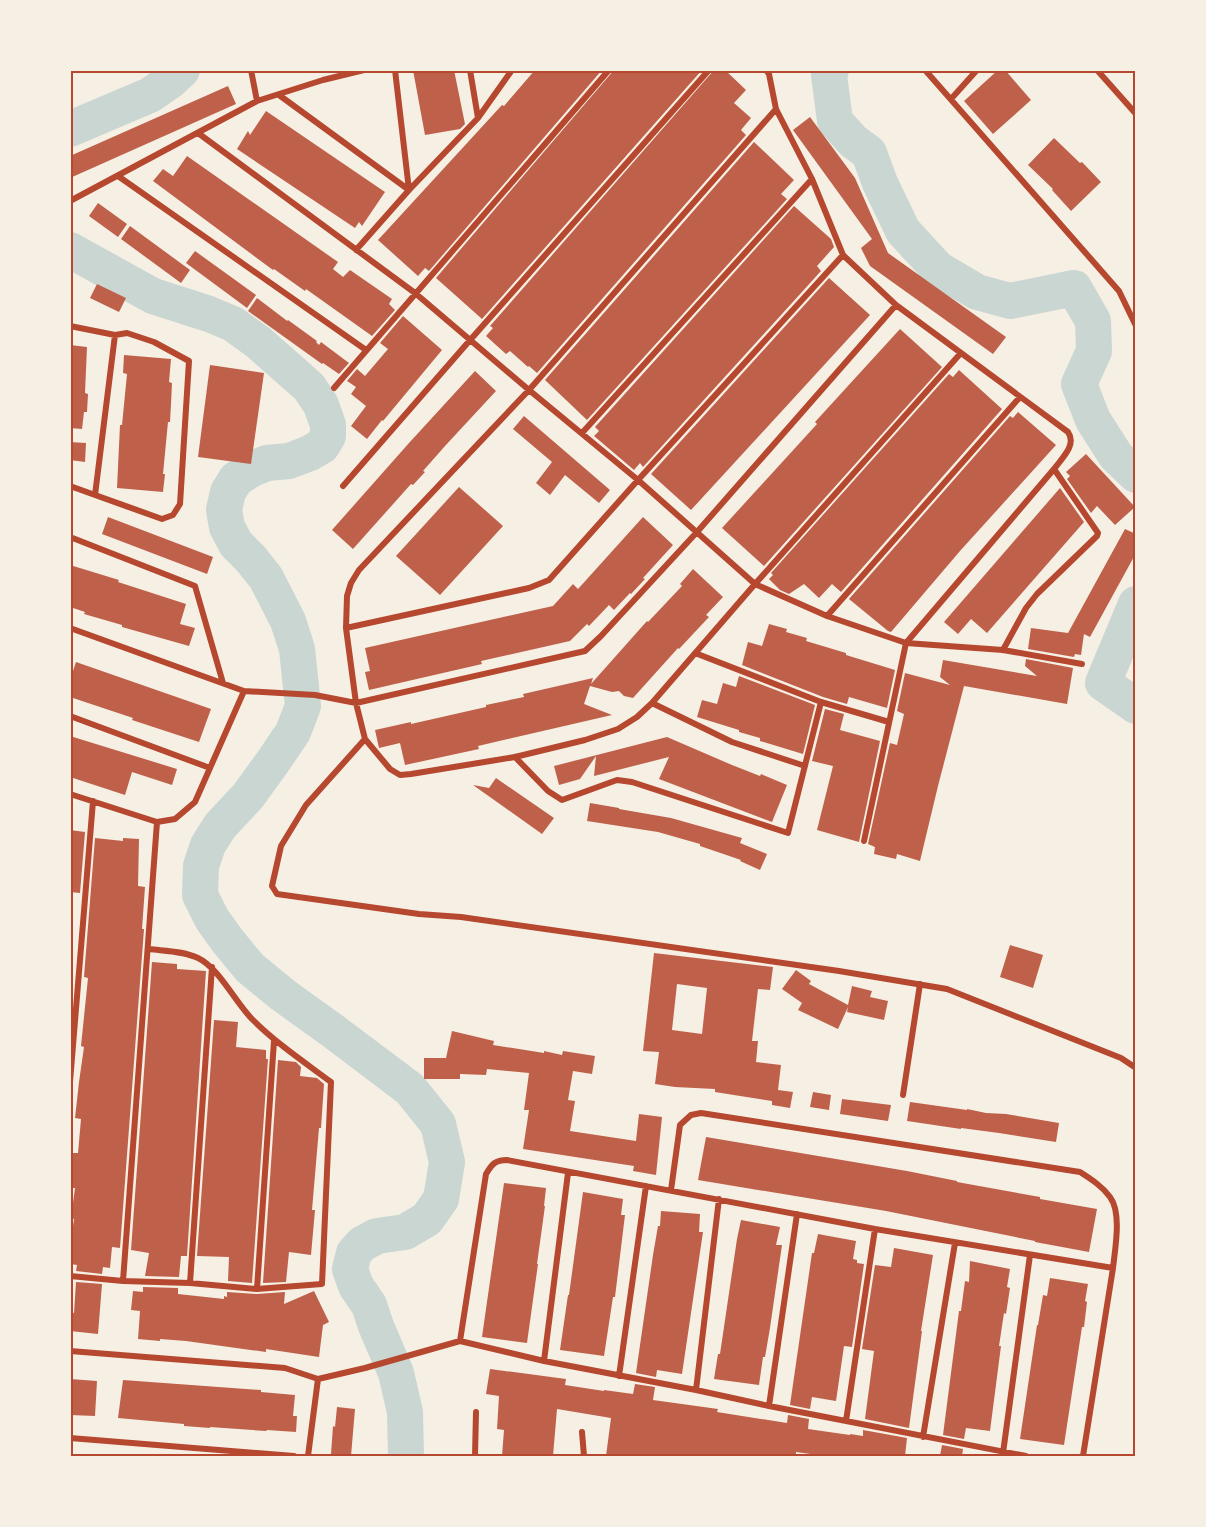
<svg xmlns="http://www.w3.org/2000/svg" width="1206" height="1527" font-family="'Work Sans',sans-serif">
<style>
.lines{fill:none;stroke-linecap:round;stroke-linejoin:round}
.river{stroke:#c9d6d2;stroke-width:36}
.building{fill:#bf614a;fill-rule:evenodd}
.minor{stroke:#b5482f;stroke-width:6}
.neatline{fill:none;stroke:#b5482f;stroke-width:2}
</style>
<rect width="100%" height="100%" fill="#f6efe4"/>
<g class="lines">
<path class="river" d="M831,70L829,75L835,121L853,141L869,153L880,183L903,231L938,269L977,292L1010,301L1074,288L1093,321L1094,351L1079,384L1093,420L1116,456L1136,475
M70,129L150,95L169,82L182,70
M70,250L153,296L209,314L233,324L258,342L309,387L321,405L328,425V436L322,446L310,453L289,461L267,463L252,469L236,479L228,492L224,510L227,527L236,544L251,559L266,578L288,621L297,649L303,706L293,732L272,763L248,796L220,826L208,845L201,866L200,895L212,919L227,940L250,968L283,995L333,1031L410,1089L438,1124L447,1162L441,1199L427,1219L405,1232L377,1236L362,1244L354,1253L350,1269L356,1286L369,1305L376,1326L396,1373L405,1412L406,1456
M1136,604L1103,683L1136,706"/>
</g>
<path class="building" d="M413,70H454L465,124L460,129L425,135Z
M535,70H602L429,271L425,268L418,276L378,240L502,105L504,106Z
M614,70H702L482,319L436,278Z
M714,70H725L746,90L734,103L751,118L741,130L746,135L537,373L529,366L528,367L510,351L506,354L486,336L493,328L490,326Z
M998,70H1005L1031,100L993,134L964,101Z
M228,86L236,104L70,178V156Z
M266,111L385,192L362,226L359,222L355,228L237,149L248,131L250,135Z
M810,117L855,178L888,253L1006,337L993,354L870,266L861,248L872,239L793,130Z
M1054,138L1080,163L1082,162L1101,182L1071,211L1052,190L1053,189L1028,165Z
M754,142L794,180L781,194L787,199L587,420L545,380Z
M187,156L338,262L333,269L343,277L350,270L392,299L389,304L395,310L372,336L306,289L305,291L274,269L273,270L153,181L163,169L173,176Z
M98,203L127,224L118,237L89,216Z
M794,206L831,239L834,247L817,266L821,271L643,467L640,463L634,470L594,436L599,431L595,427Z
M130,226L190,270L181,283L121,239Z
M195,251L256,295L247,308L186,263Z
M829,278L870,315L691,510L651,474Z
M97,284L126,298L119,312L90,298Z
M257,298L286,320L287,321L288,320L317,341L316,342L319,345L321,342L349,363L339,374L323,363L322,364L248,311Z
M403,316L442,350L383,421L382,420L367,439L351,426L366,406L351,394L356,387L347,381L357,369L365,376L388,349L380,343Z
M900,329L942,367L764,566L722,528L817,424L815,422Z
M70,345L87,347L85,393L88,394L87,412H84L82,429L70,428Z
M124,355L171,359L169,382L172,383L171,404L170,422H168L163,474H165L163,492L117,488L120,425H122L127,374L123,373Z
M210,365L264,373L251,464L198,457Z
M959,370L1002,409L841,592L832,584L819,598L804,584L789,594L780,590L769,579L773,575L771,573L949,374L953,377Z
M475,371L496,391L445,446L423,471L425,472L413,485L411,484L353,549L332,530L409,443Z
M1018,412L1056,445L960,551L891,632L888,631L849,599L1010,416L1013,418Z
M524,416L610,490L599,503L565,475L550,495L536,483L552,462L513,429Z
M70,442L86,443L85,462L70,460Z
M1086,454L1135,507L1115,525L1097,506L1091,513L1067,479L1070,476L1066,472Z
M459,487L503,526L440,595L396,556Z
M1060,488L1084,522L987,633L971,619L958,634L944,622Z
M108,517L213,557L207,574L102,534Z
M643,517L673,545L643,578L645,579L631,594L630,593L614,610L609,605L589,626L587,624L570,641L481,661L482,664L369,690L365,672L370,671L365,648L553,606L573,584L578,589Z
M1125,529L1136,534V553L1090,637L1084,634L1081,655L1075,654L1074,657L1028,649L1031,628L1068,633Z
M70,565L119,580L118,582L186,604L180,624L195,628L189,646L122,627V625L84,614L85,612L70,607Z
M693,569L723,597L706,615L709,617L679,649L678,648L633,698L624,696L619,691L612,692L590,686L584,704L612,715L478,746L479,749L405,765L400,743L379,748L375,730L411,722V724L486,707V705L524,697L523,694L593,678L591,684L647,621L648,622L682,586L680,584Z
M769,624L787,629L786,632L807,638L806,641L846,653V655L895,670L887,708L849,697L847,704L823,697L742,665L748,642L762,646Z
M1026,659L1073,668L1067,704L964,686L938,786L920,861L897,854L896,859L874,854L875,847L868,844L890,743L897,745L904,714L897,711L905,673L950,685L940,677L943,660L1037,676L1025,666Z
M76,662L211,709L199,742L132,720L133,718L70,697V680Z
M739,676L815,705L803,754L760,741V738L739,732V730L697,717L702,700L717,704L723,683L736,687Z
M825,709L844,714L840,730L880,741L859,842L817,830L833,766L812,761Z
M70,736L177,769L172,785L132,772L125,795L70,777Z
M667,737L732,765L760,776L761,774L787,785L772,822L659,779L669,757L594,776L596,756L580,779L559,785L554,766Z
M496,778L554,818L542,834L473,785L489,788Z
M590,803L619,808V809L671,818L742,838L740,843L767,854L760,870L740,861L741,860L700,846V844L658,832L587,821Z
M70,830L85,832L80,893L70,892Z
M95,838L123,841V838L139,839L138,886L145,887L142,929H144L120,1248L112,1247L110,1268L103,1267L102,1274L76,1271L77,1265L70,1264V1247L74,1219L71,1218L75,1188H71L73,1169H70V1153H78L81,1119L75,1118L79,1082L84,1047L81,1046L88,978L84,977Z
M1010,945L1043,955L1033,988L1000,977Z
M654,953L773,967L770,990L758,989L752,1041H758L756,1062L781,1065L778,1090L793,1092L790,1108L772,1105V1101L715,1092V1089L675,1087L655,1084L659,1052L643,1051ZM677,984L707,988L702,1034L672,1030Z
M152,962L177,964V969L206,971L187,1256H181L179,1277L145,1276L149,1253L131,1250Z
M796,970L811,981L809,984L848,1005L852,986L872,991L870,997L888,1001L884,1020L847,1012L848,1007L838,1029L798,1010L802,1003L782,989Z
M214,1020L238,1022L236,1047L266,1050V1059H268L252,1283L228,1281L229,1257L197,1256Z
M452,1031L494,1041L493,1045L544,1053V1051L562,1055L563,1051L595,1056L592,1074L573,1071L568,1100L575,1101L570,1131L636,1141L639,1114L662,1117L656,1175L633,1171L634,1166L523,1149L529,1110H524L529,1073L487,1069L486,1075L460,1074V1079H424V1058H446Z
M278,1060L296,1062L301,1067L300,1076L317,1078L324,1084L321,1128H319L312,1210H315L311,1255L289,1252L286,1282L263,1283Z
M813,1092L831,1095L829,1110L810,1107Z
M842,1099L891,1105L888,1121L840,1114Z
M910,1102L967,1110V1109L986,1113L1006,1114L1059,1123L1056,1142L999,1133L961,1128V1129L907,1121Z
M706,1137L907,1171L957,1181V1182L1040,1197V1199L1097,1209L1089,1252L1035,1242V1241L886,1211L698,1180Z
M504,1183L546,1188L544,1206H545L537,1264H538L527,1343L482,1337Z
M583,1192L623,1199L621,1215H625L615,1297H613L604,1356L560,1350L568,1295H569Z
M661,1211L700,1214L699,1232H703L682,1374L657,1370L656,1377L636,1373L653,1255L658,1226H660Z
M741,1220L780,1227L776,1245H782L770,1328L765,1357H763L759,1385L714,1379L718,1354H720L737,1239Z
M818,1234L856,1241L853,1259L857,1260V1263L864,1264L852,1347L844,1346L836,1401L812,1397L810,1409L790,1405L812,1253H814Z
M894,1248L933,1255L921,1331H922L909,1428L865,1419L874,1351L862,1349L875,1265L891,1267Z
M970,1261L1010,1269L1007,1287L1010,1288L1006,1314L1004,1313L999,1346H1001L990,1431L966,1428L964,1439L943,1435L959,1311H961L965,1281L969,1282Z
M1050,1278L1088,1284L1085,1301L1087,1302L1084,1327H1082L1064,1445L1020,1439L1037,1325H1038L1043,1295L1047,1296Z
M76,1282L102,1284L98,1334L70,1331V1312L74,1313Z
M143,1287L178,1288V1294L224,1299V1296L227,1297V1292L257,1294L285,1292L284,1304L314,1291L329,1322L323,1325L319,1357L266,1349V1352L186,1341L160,1339V1341L138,1339L140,1311L131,1310L133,1291L143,1292Z
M490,1369L566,1379L565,1385L604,1391V1390L633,1394L635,1384L655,1387L653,1400L718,1409L717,1412L787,1423L788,1415L809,1419L808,1429L850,1435V1434L863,1436V1430L907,1438L905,1456H825L796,1452V1456H606L611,1418L557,1409L553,1456H502L504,1430L497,1429L499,1396L486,1394Z
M70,1379L97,1381L95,1416L70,1415Z
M123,1380L261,1390V1392L295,1395L293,1416H297L296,1432L267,1430L266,1431L210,1427V1428L184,1426V1424L118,1418Z
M337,1407L355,1409L351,1456L331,1454L333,1426L335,1427Z
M942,1445L963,1449L962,1456H940Z"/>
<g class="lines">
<path class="minor" d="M251,70L257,101
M395,70L409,190
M470,70L478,118
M766,70L769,74L776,109L812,179L843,255L896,305L1068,432C1077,445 1062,458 1054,469L906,643L864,841
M925,70L1119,291L1136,326
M1097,70L1136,114
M279,95L409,190
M951,99L977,70
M776,109L529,390L359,570L351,583L347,596L346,628L356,703L365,739L390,769L400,775L411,774L515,757L585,740L618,729L637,717L652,703L755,584L960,354
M198,133L415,293L529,390L638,480L755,584L827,616L906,643L1003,650L1082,664
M118,176L366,350
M70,201L257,101L323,80L364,70
M356,250L409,190L478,118L512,70
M70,326L115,335L127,333L154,342L189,361L180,504L173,515L162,519L70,486
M334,388L609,70
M582,433L812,179
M343,486L471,339L709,70
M95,495L115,335
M70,537L195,586L223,683
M827,616L1020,397
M70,628L244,691L315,695L356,703L585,651L601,636L697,532L896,305
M346,628L529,588L549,580L638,480L843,255
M1003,650L1026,608L1037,594L1097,536L1098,533L1054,469
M695,653L821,702L889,722
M652,703L732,742L805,766
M70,716L210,768
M365,739L306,805L281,846L272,886L277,894L419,914L461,917L839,971L947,989L1121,1058L1136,1068
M515,757L548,791L562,800L617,780L632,782L788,833L821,702
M70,794L157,822L175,819L195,802L244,691
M70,1082L93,801
M903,1095L920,984
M671,1190L680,1125L691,1115L701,1113L1080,1172C1091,1179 1102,1186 1110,1197C1122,1213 1115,1249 1113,1268
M70,1276L123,1281L190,1283L257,1289L322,1284L331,1082C304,1062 276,1043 252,1019C235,1002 219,968 198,958C183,951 165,951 149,949
M123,1281L157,822
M190,1283L212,967
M257,1289L274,1041
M460,1341L486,1174C492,1164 495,1160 507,1160L875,1229L1113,1268L1083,1456
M70,1351L285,1368L318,1379
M544,1361L568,1173
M619,1376L646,1186
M318,1379L365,1368L460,1341L544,1361L696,1390L769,1406L1026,1456
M696,1390L719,1199
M769,1406L797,1214
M846,1421L875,1229
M582,1432L584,1456
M923,1437L955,1243
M70,1438L294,1456
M1003,1453L1030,1255
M308,1456L318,1379
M475,1456L476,1412"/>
</g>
<rect width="1206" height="1527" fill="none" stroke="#f6efe4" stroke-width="144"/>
<rect x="72" y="72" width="1062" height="1383" class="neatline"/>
</svg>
